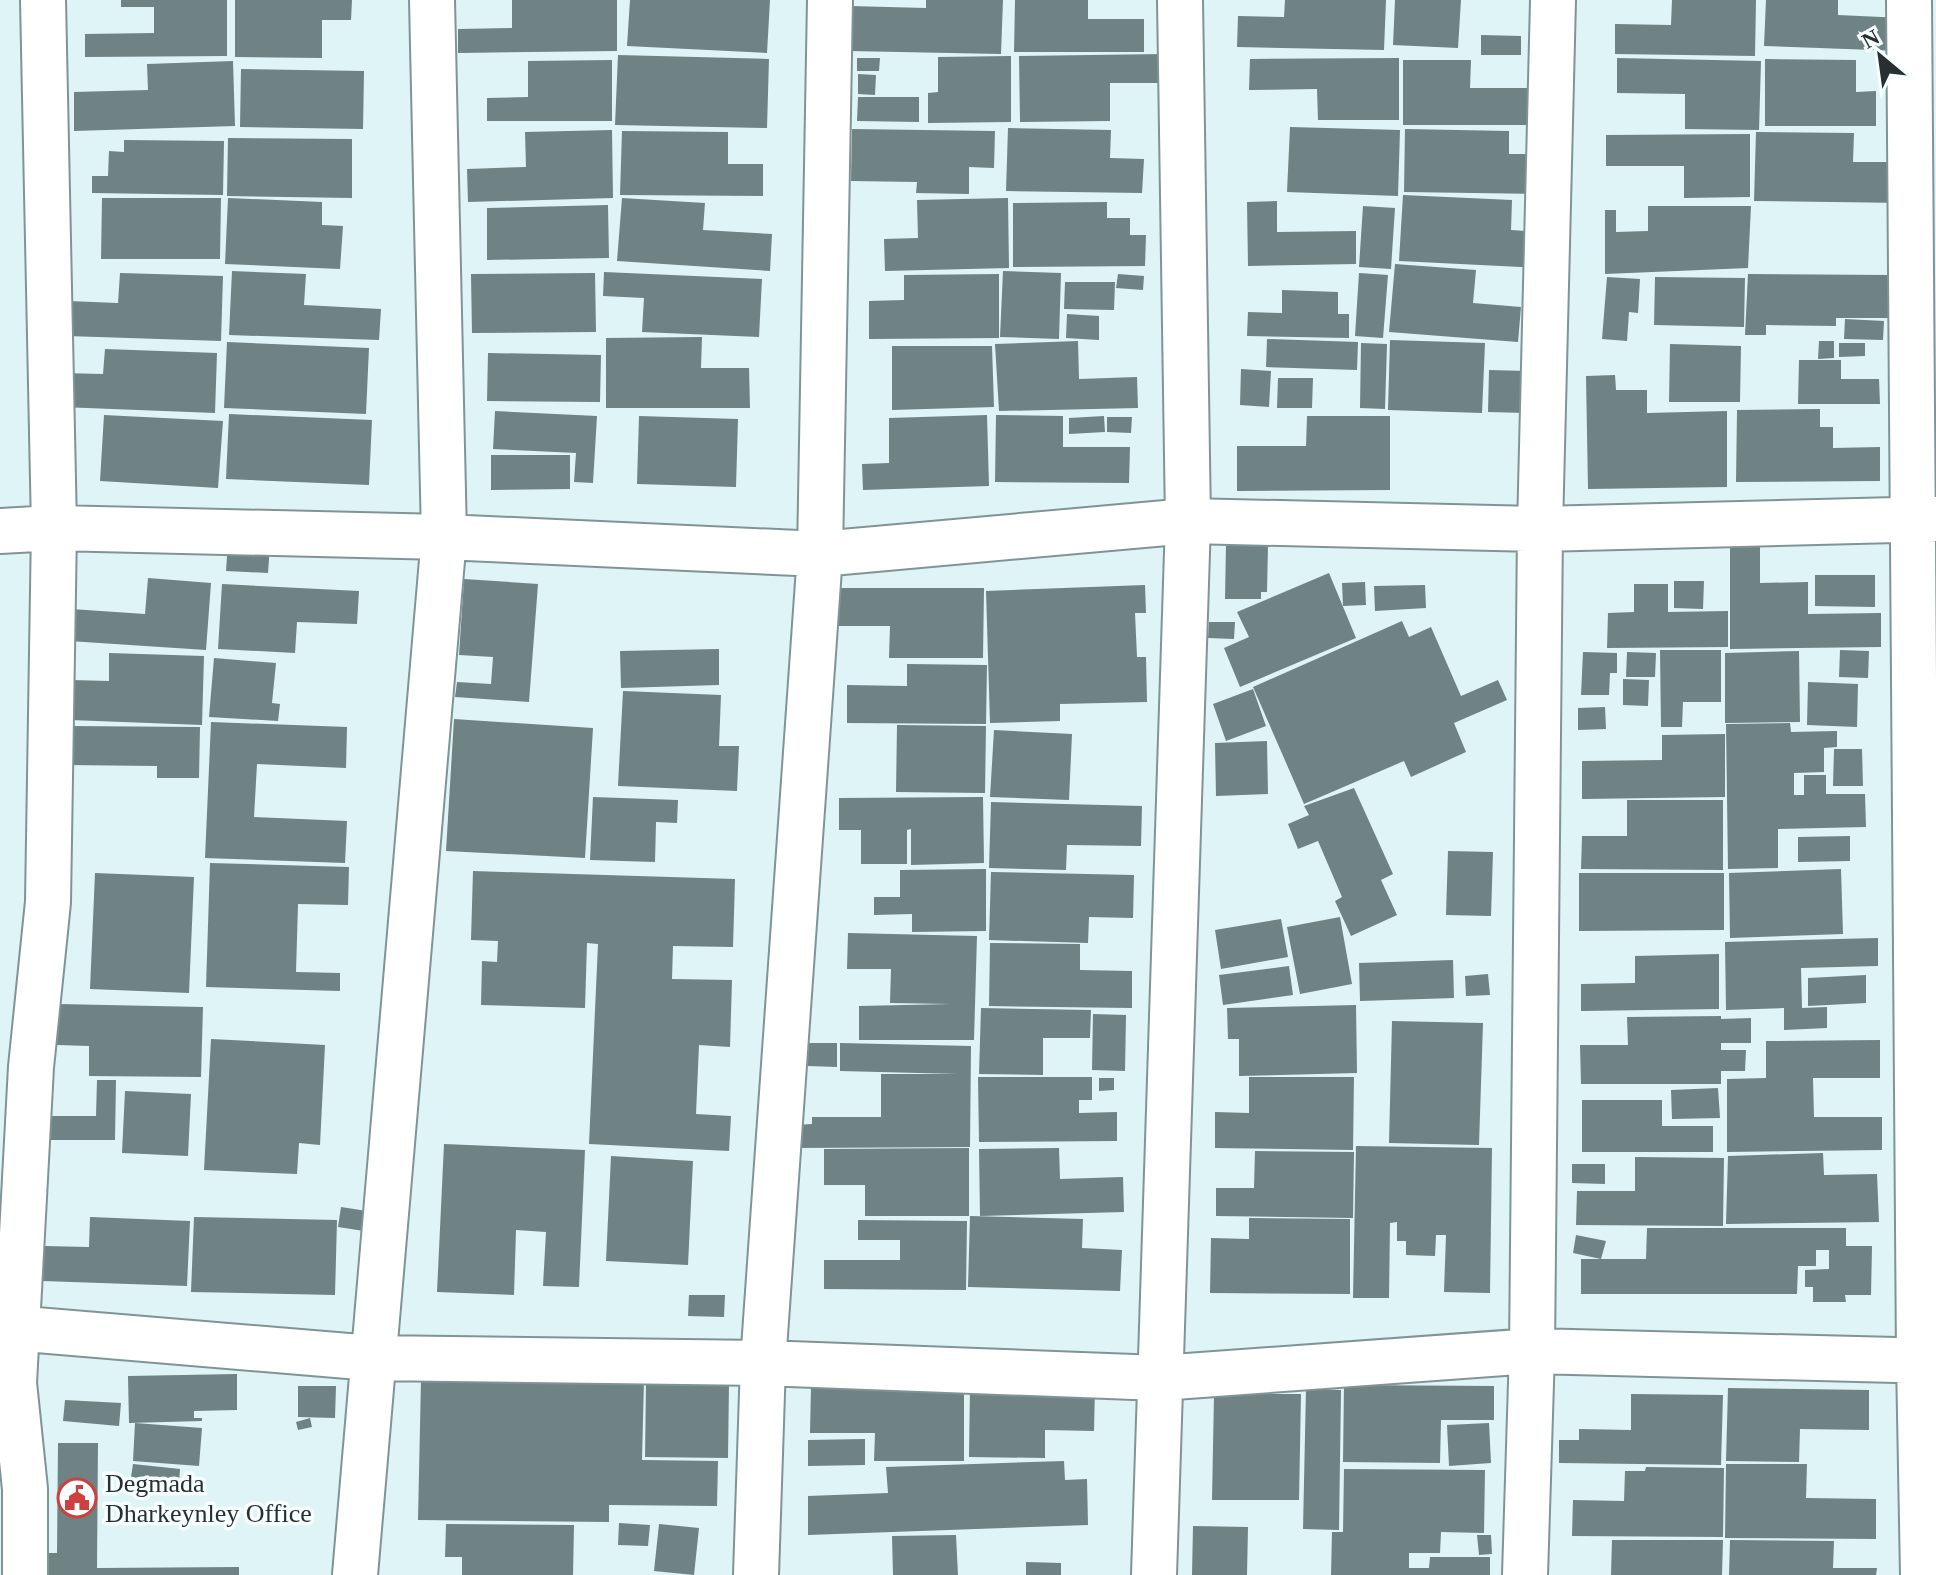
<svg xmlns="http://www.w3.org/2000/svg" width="1936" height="1575" font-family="'Times New Roman',serif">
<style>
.building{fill:#6f8284}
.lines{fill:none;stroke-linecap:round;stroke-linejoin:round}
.minor-casing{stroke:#809496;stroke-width:48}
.tertiary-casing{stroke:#809496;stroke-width:48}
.minor{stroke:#fff;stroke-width:44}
.tertiary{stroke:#fff;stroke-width:44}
.labels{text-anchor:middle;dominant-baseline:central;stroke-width:7;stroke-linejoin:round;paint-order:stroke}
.poi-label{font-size:26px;fill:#272f30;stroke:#f6feff;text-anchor:start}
</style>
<rect width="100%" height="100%" fill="#def4f6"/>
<path class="building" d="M121,0H227V56L85,57V34L154,33V7H121Z
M235,0H352L351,20H322V58L235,57Z
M512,0H617V51L458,53V29L512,28Z
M630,0H770L767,53L627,46Z
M926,0H1003L1001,54L849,51L850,6L926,8Z
M1015,0H1088V19H1144V52H1014Z
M1285,0H1386L1384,50L1237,47L1238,16L1284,17Z
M1395,0H1461L1458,48L1393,45Z
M1672,0H1756L1755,56L1615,54V24L1671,25Z
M1766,0H1838V15L1903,18L1901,51L1764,46Z
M1481,35L1521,36V55H1481Z
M1164,54L1165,83H1110V121L1020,122L1019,56Z
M618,55L769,59L767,128L615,125Z
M1011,56V122L928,123V93L938,92V57Z
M857,58H880L879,71H857Z
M1399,58V120H1318L1317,89L1249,90L1250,59Z
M1617,58L1761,61L1759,130L1685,129V94L1617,93Z
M1765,59L1856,60V92L1876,91V126H1765Z
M612,60V121H487V98L528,97V61Z
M1403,60H1471L1470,88H1541V125H1403Z
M233,61L235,126L74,131V92L148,90L147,64Z
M241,69L364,71L363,129L240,127Z
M858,74L876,75L875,95L858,94Z
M858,97H919V122L857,121Z
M1290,127L1400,130L1398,196L1287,192Z
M1008,128L1111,130L1110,158L1144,159L1142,193L1006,191Z
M852,129L995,131L994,168L969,167V194L916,193L917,182L851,181Z
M1405,129L1509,131V154H1537L1536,194L1404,192Z
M612,130L613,198L468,202L467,169L526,167L525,132Z
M622,131L728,132V164H763V196L620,195Z
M1756,132L1854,133L1853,162H1907L1906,203L1754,201Z
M1750,134V197L1684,198V166H1606V135Z
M228,138L352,139V198L227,196Z
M124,140L224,141L223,195L92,193V176H108L109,151L124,152Z
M1403,195L1512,200L1511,230L1544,232L1542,268L1399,261Z
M102,198H221L220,259H101Z
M228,198L322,202V225L343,226L340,269L225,264Z
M622,198L705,203L703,230L772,234L770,271L617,261Z
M1008,198L1009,268L885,271L884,239L918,238L917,200Z
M1277,201V232L1356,231V264L1248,266L1247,202Z
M1107,202V218H1130V235H1146L1145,266L1013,267V203Z
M608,205L609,258L487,260V208Z
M1363,206L1395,208L1391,269L1359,267Z
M1648,206H1751L1748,268L1605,274V210H1616V232L1648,231Z
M1395,264L1476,270L1473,303L1521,307L1518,342L1389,332Z
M232,271L306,274L304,305L381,309L379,340L229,335Z
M1003,271L1061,273L1059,339L1000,337Z
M604,272L762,279L759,337L642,332L644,298L603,296Z
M120,273L223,276L221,341L67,336L68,301L118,303Z
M595,273L596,332L472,333L471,274Z
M1359,273L1388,275L1383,338L1355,336Z
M999,274V338L869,339V301L904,300V275Z
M1118,274L1144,276L1143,290L1116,288Z
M1748,274L1890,275V318H1836V326L1766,325V335H1745Z
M1607,277L1640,279L1638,313L1629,312L1627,341L1602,339Z
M1655,277L1745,278L1744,327L1654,325Z
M1065,282H1115L1114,310L1064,309Z
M1282,290L1338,292V314H1349V338L1247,336L1248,312L1282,313Z
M1067,314L1099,316V340L1066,338Z
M1845,319L1884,321L1883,340L1844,339Z
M702,337L701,368H749L750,408H606V338Z
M1267,339L1358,342L1357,370L1266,367Z
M1390,340L1485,343L1482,413L1388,410Z
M1078,341L1079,379L1137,377L1138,408L999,411L995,344Z
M1819,341H1834V358L1818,359Z
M227,342L369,348L366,414L224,408Z
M1361,343L1387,344L1385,409L1360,408Z
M1839,343H1865V356L1839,357Z
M1670,344L1741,346L1740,402H1669Z
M892,346H992L994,407L892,410Z
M105,349L217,353L215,413L61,407L62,373L103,374Z
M488,353L601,355L600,402L487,401Z
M1799,360H1841V379H1879L1880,404H1798Z
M1241,369L1271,371L1269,407L1240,405Z
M1489,370L1531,371V413L1488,412Z
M1615,375L1616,390H1647V413L1727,411V487L1588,489L1586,376Z
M1278,378H1313L1312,408H1277Z
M1820,409V427H1833V448L1880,447V481L1736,482L1737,410Z
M495,411L597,416L593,483L574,482L576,453L493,449Z
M229,414L372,420L369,485L226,479Z
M104,415L223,421L218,488L100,481Z
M987,415L989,486L863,490L862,464L889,463V418Z
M996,415L1063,416V447H1130L1129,483L995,482Z
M639,416L738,419L736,487L637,484Z
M1104,416L1105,432L1069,434V418Z
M1307,416H1390V490L1237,491V446H1306Z
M1107,417H1132L1131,433L1107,432Z
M491,455H570V489L491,490Z
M228,543L270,545L268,573L226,571Z
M1226,544L1268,545L1267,592H1261V599H1225Z
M1730,547H1760V583L1808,582V614L1881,613V647L1730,649Z
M1329,573L1356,638L1240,687L1224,648L1249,637L1237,612Z
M1815,575H1875V607L1815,606Z
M148,578L211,583L206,650L69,641L71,609L145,614Z
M464,579L538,584L529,702L455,697L457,682L491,684L493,657L459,655Z
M1674,581H1704L1703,609L1674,608Z
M1365,582L1366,605L1343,606L1342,583Z
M222,584L359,591L357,624L297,622L295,653L218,649Z
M1634,584H1668V612L1728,611V647L1607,648L1608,613L1634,612Z
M1145,585L1146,613H1135L1137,657H1146L1147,702L1060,704V721L990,723L986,591Z
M1425,585L1426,608L1375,611L1374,586Z
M836,588H984L983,658H889L890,626H836Z
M1402,621L1409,637L1431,627L1461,696L1498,680L1507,700L1454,723L1466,752L1411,777L1404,761L1304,804L1253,687Z
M1209,622H1235L1234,639L1208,638Z
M719,649V685L621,688L620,651Z
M1660,650H1721V702H1683L1682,727H1661Z
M1840,650L1869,651L1868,678L1839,677Z
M1799,651L1800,722L1725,723V653Z
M1583,652L1617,653V673H1610L1609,695H1581Z
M1627,652L1656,653L1655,677H1626Z
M109,653L204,656L202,725L70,720L71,680L109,681Z
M214,658L276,663L272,703L280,704L278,721L209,717Z
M907,664L987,665L986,724L847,723V685L907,686Z
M1623,679L1649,680L1648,706L1623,705Z
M1808,682L1858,684L1857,727L1807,725Z
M1253,689L1266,726L1226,741L1213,704Z
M623,691L721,695L719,746H739L737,791L618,786Z
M1605,707L1606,729L1578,730V708Z
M454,719L593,728L585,858L446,851Z
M211,722L347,727L346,768L257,764L254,817L347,821L345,863L205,858Z
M1790,723L1791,732L1837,731V747L1824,748V772L1794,773V795H1804V775H1826V794H1865L1866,827L1778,829V868L1728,869L1726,724Z
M897,725L986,726L985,793L896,792Z
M68,726L200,727L199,778H157V766L67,765Z
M994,730L1072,734L1069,800L990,797Z
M1725,734V797L1582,799V761L1662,760V735Z
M1267,741L1268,794L1216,796L1215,743Z
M1834,749H1862L1863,786H1833Z
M1354,788L1393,874L1381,880L1397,915L1351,936L1335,901L1342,897L1318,841L1298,849L1288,824L1309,815L1304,806Z
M593,797L678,800L677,823L656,822L655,862L590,860Z
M983,797L984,863L911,865V829L907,830V864H861V830H839V798Z
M1627,800H1723V870L1581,869L1582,836H1627Z
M991,802L1142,806L1141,846L1067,845L1066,870L989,868Z
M1850,836V861L1798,862V837Z
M1448,851L1493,852L1491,916L1446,915Z
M210,863L349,867L348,905L298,904L296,972L340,973V991L206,987Z
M986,869V931L912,932V914L874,915V897H900V870Z
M1841,869L1843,934L1730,938L1729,873Z
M473,871L735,879L733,947L673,946L672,979L732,980L730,1047L699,1045L696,1114L731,1116L729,1151L589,1144L598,944L587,943L585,1008L481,1005L482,961L497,962L498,941L471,940Z
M991,872L1134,875L1133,918L1089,917L1088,943L989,940Z
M95,873L194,877L189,993L90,989Z
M1579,873H1724V930L1579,931Z
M1340,917L1352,984L1300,994L1287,927Z
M1281,919L1288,957L1221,969L1215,930Z
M848,933L977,936L974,1040H859V1006L951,1004L890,1003L891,969H847Z
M1878,938V966L1801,968L1802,1008L1827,1007V1028L1784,1030V1008L1726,1010L1725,942Z
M990,943L1080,944V970L1132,971V1008L989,1006Z
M1719,954V1009L1581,1011V984L1635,983V956Z
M1453,960L1454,998L1360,1001L1359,963Z
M1289,966L1293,995L1223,1005L1219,975Z
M1488,974L1490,995L1466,996L1465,976Z
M1866,975V1003L1808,1006V978Z
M58,1004L203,1007L201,1077L89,1076V1046L57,1045Z
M1356,1005L1357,1073L1239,1076V1039H1228L1227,1008Z
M981,1008L1091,1010L1090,1038H1043V1075L979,1074Z
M1093,1014L1126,1015L1125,1071L1092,1070Z
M1721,1016V1019L1751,1018V1043H1721V1050H1746L1745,1071H1721V1084H1581L1580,1045H1628L1627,1017Z
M1392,1021L1483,1023L1479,1145L1389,1143Z
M211,1039L325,1045L320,1145L299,1143L297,1174L204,1170Z
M1880,1040V1078H1813L1814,1117H1882V1150L1727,1152V1079L1766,1078V1041Z
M808,1043H837V1067L808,1066Z
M840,1043L971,1046L970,1147L795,1148V1125L812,1124V1117H881V1074H958L840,1071Z
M978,1077H1092V1100H1079V1113L1117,1112V1141L979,1142Z
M1249,1077H1354L1353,1150L1215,1148V1112L1249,1113Z
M1099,1078H1114V1090L1099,1091Z
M97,1080H116L115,1140H48V1116H96Z
M1718,1088L1720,1118L1672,1119L1671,1090Z
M125,1091L191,1094L188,1156L122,1153Z
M1582,1100H1662V1126H1713V1152H1582Z
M444,1144L585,1150L579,1287L543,1286L546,1232L516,1230L514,1295L437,1292Z
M1356,1146L1492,1148L1490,1293L1444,1292L1446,1235H1436L1435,1256L1406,1255V1241H1397V1222L1390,1223L1389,1298H1353Z
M969,1148V1216H865V1185H824V1149Z
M1059,1148L1060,1179L1123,1177L1124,1212L980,1216L979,1149Z
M1255,1151L1354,1152L1353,1218L1216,1216V1188H1254Z
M1823,1153L1824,1175L1877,1174L1879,1222L1726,1224L1728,1156Z
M611,1156L693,1161L688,1265L606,1261Z
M1635,1157L1724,1158L1723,1226L1576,1225L1577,1191H1635Z
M1572,1164H1605V1184L1572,1183Z
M341,1207L367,1211L364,1231L338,1227Z
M970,1216L1083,1219L1082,1248L1122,1250L1120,1291L968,1287Z
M90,1217L190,1221L187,1286L43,1281L44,1246L89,1247Z
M194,1217L337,1220L335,1295L191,1292Z
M1249,1218L1350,1219V1294L1210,1293L1211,1238L1249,1239Z
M858,1220L967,1221L966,1290L824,1289V1260H900V1240H858Z
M1647,1228H1846V1246H1872L1871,1295H1845L1846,1302H1813V1287H1805V1270L1829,1269V1250H1816V1266H1798L1797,1294H1581V1259H1646Z
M1576,1235L1606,1241L1601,1259L1573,1253Z
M689,1295H725L724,1317L688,1316Z
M237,1374V1410L194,1411V1418H202V1421L129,1423L128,1376Z
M644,1379L642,1460L718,1461L717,1506L609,1505V1522L418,1520L421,1380Z
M646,1382L729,1383L728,1458L645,1457Z
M1344,1385L1494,1386V1420H1441L1440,1463L1343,1462Z
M298,1386H336L335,1418L298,1417Z
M970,1386L1095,1387L1094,1431L1045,1430V1458L969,1457Z
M811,1387H964V1461H874L875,1433H810Z
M1728,1388L1869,1390V1430L1800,1429L1799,1462L1726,1461Z
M1306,1389L1341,1390L1339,1530L1303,1529Z
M1214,1394H1301L1299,1500H1212Z
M1631,1394L1723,1395L1721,1465L1559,1463V1440H1579V1429L1631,1430Z
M65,1400L121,1403L119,1426L63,1421Z
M310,1418L312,1427L298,1430L296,1422Z
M135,1423L202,1428L199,1466L133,1461Z
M1489,1423L1491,1463L1449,1466L1447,1425Z
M865,1439V1465L808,1466V1440Z
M58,1443H98L97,1568L239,1567V1575H49V1553H57Z
M1064,1461L1065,1480L1087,1479L1088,1525L808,1535V1496L888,1493L886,1467Z
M133,1464L180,1469L179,1483L131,1477Z
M1726,1464H1807L1806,1498L1876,1499V1539L1725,1538Z
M1646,1467L1724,1468L1723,1537L1572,1536L1573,1500L1624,1501L1625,1471H1645Z
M1344,1469L1485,1470L1484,1533L1441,1532L1440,1553H1409V1568H1429L1430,1557H1490V1575H1331L1332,1532H1343Z
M619,1523L650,1525L648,1546L618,1545Z
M446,1524L574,1525L573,1575H462V1557H445Z
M659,1524L699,1528L694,1575L654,1571Z
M1193,1526L1248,1527L1247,1575H1192Z
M956,1535L958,1575H893L892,1536Z
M1477,1535H1491L1492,1554L1479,1555Z
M1612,1540H1723L1722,1575H1611Z
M1730,1540L1834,1541L1833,1568H1877L1876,1575H1729Z
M1026,1562L1061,1563V1575H1026Z"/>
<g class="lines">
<g class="minor-casing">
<path id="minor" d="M1909,0L1919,1360L1923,1575
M0,531L54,528L444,537L820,554L1188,521L1540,529L1936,519
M0,1327L372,1358L763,1363L1160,1378L1532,1351L1936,1361
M25,1575V1489L14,1383L31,1067L48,902L54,528L43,0
M355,1575L444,537L432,0
M756,1575L763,1363L820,554L830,0
M1525,1575L1532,1351L1540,529L1553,0"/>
</g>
<g class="tertiary-casing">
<path id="tertiary" d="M1154,1575L1188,521L1180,0"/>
</g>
<use href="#minor" class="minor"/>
<use href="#tertiary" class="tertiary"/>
</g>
<defs>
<g id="civic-ring" transform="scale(2)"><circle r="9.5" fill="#f6feff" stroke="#ce3f3d" stroke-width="1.5"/><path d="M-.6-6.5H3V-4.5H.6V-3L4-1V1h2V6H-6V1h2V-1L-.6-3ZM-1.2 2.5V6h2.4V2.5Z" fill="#ce3f3d"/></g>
</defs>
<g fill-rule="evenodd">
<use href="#civic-ring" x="77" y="1498"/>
</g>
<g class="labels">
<g class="poi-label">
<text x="105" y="1483">Degmada<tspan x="105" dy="30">Dharkeynley Office</tspan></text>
</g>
</g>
<g transform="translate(1880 56) rotate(331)" stroke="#f6feff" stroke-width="6" paint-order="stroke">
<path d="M0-6L14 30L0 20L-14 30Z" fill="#272f30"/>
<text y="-12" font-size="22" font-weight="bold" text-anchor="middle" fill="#272f30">N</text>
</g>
</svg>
